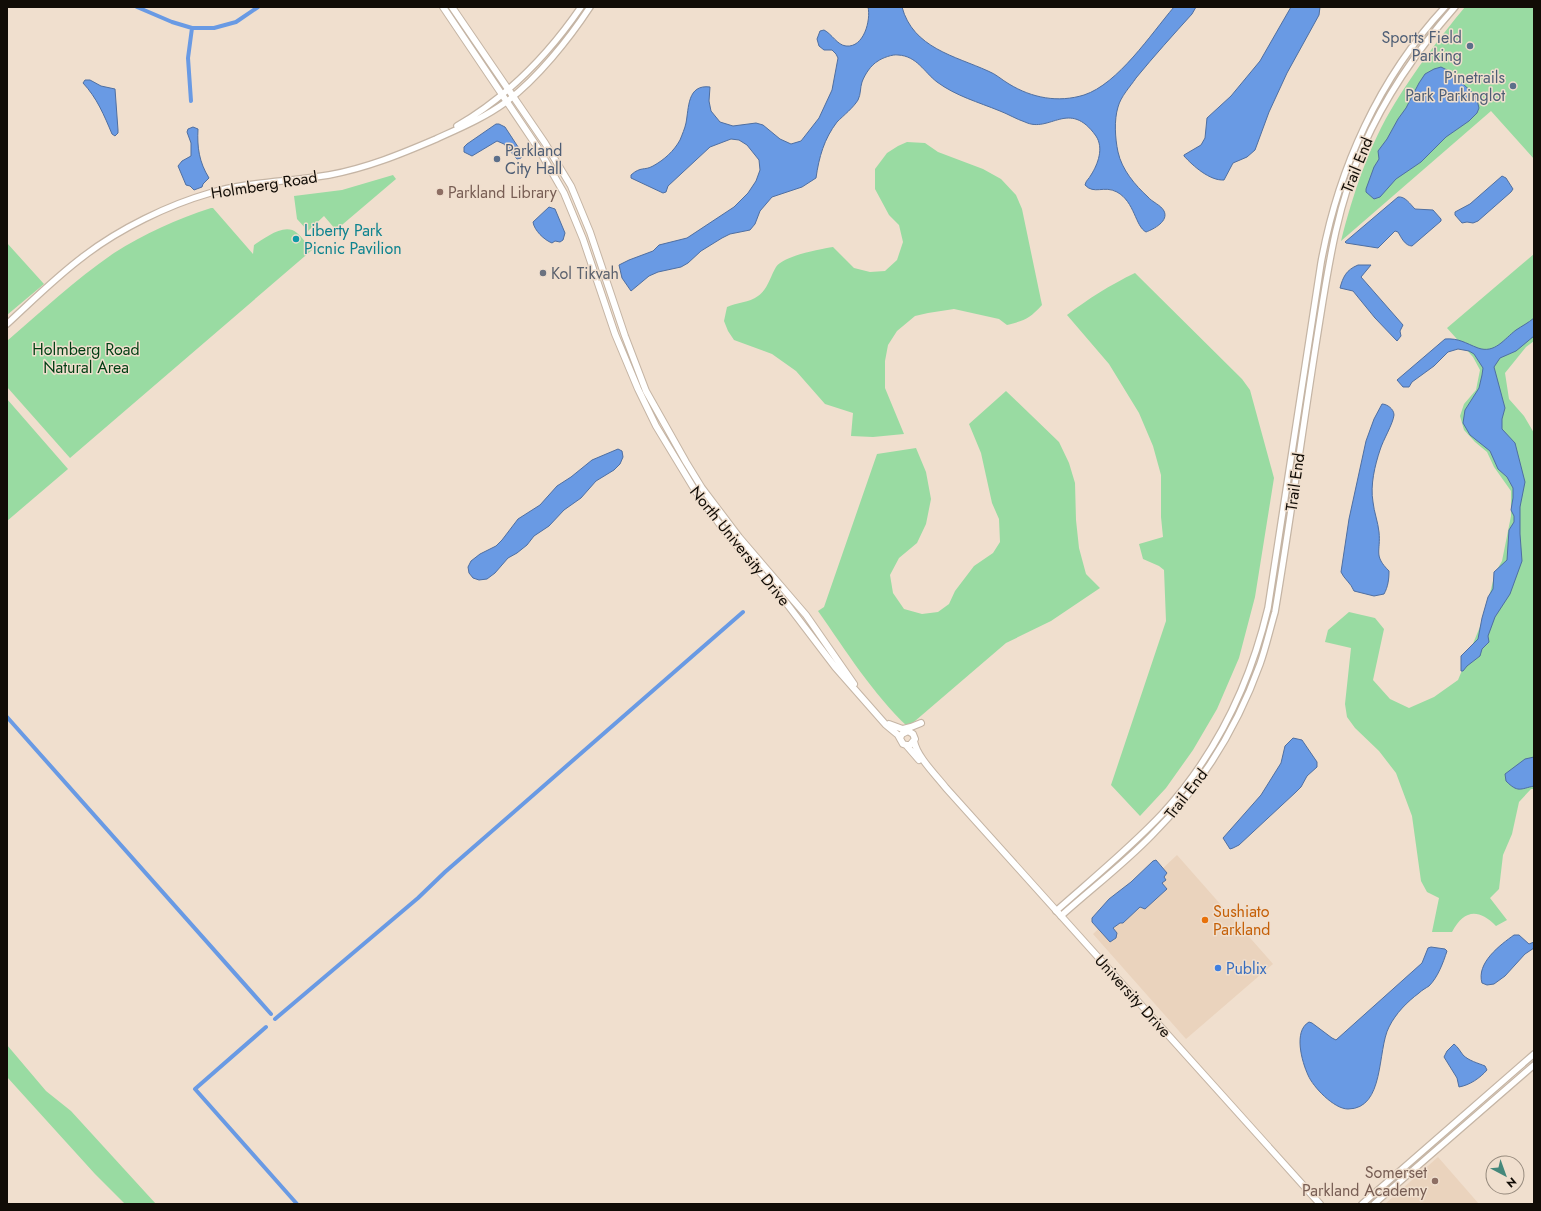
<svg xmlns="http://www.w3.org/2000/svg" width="1541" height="1211" font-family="Jost,sans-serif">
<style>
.built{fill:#ead3bd}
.green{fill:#99dba2}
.water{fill:#699ae4;stroke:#4f6fa1}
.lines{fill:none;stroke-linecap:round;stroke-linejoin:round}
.canal{stroke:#699ae4;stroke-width:4}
.tertiary-casing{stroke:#c5b5a5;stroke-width:8}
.secondary-casing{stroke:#c5b5a5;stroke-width:8}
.tertiary{stroke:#fff;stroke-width:5.5}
.secondary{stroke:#fff;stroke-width:6}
.service-dot{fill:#5c6f8a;stroke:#f0dfce;stroke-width:1.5}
.education-dot{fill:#8d6e63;stroke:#f0dfce;stroke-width:1.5}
.culture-dot{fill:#0f9aa8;stroke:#f0dfce;stroke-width:1.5}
.worship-dot{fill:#6b7280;stroke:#f0dfce;stroke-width:1.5}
.food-dot{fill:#e8710a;stroke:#f0dfce;stroke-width:1.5}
.shop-dot{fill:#3f7fe0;stroke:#f0dfce;stroke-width:1.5}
.labels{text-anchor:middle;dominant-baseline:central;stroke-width:3;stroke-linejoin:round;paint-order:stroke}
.service-label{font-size:16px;fill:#4e5e75;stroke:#f0dfce;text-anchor:end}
.street-label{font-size:16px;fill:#110c06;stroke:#f0dfce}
.education-label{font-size:16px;fill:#785e54;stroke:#f0dfce;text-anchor:start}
.culture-label{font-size:16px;fill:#0d838f;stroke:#f0dfce;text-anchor:start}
.worship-label{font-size:16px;fill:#5b616d;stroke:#f0dfce;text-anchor:start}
.park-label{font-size:16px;fill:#003e13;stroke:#f0dfce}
.food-label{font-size:16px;fill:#c56008;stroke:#f0dfce;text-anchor:start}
.shop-label{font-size:16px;fill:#366cbe;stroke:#f0dfce;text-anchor:start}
</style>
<rect width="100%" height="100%" fill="#f0dfce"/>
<path class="built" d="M1177,855L1273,964L1186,1039L1093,934Z
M1438,1157L1479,1204H1385Z"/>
<path class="green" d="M1465,7H1534V159L1491,111L1341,241C1353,194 1369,145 1395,103C1416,69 1440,37 1465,7Z
M907,142L925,143L938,152L983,169L1001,179L1016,195L1022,209L1042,305C1029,319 1026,320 1007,325L999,319L954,309L928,313L915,316L897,331L888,345L885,361V388L904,434L873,437L851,436L853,413L825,404L796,371L772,354L734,340L728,331L724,321L727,307C737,302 749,303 758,296C768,289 770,277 776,267C783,256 820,249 833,247L854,268L870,272L885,271L897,260L903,242L899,225L889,215L875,189V169L887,153L898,146Z
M393,175L396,179L336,230L324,216L308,231L297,219L294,196L342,190Z
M211,208H213L253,254L254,245C265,238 285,222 297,233C303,238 307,245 312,250L70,458L7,387V341C42,311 76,279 114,253C144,234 177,219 211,208Z
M7,243L44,284L7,315Z
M1534,254V341L1526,347L1505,373L1509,399L1524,416L1534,433V789H1531L1519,802L1512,834L1503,855L1499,889L1490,898L1507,920L1496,926C1478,908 1464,910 1452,932H1432L1439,898L1427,892L1421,881L1412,816L1396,773L1379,751L1355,728L1347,717L1345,704L1351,648L1325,642L1328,630L1349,612L1375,618L1384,629L1373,680L1390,699L1409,708L1434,697L1458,680L1484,617L1495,573L1502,561L1511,516V491L1494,467L1487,452L1475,442L1464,430L1460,416L1464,404L1476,390L1480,370L1473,357L1447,328Z
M1135,273L1242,379L1250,390L1274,478L1255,597L1239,658L1217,709L1193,750L1166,788L1140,816L1111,785L1166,621L1164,570L1159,566L1143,559L1139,544L1163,537L1161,517V475L1153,446L1139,413L1109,364L1067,315C1088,299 1110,285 1135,273Z
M1006,391L1059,442L1069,463L1075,483L1076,520L1079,548L1086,574L1100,588L1051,621L1006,643L908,727C873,694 846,651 818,611L824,607L877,454L916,448L926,472L931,499L926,524L917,543L899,558L890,575L893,593L904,609L922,614L938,612L949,604L955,591L974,566L993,553L1000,542L999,519L992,503L981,453L969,424Z
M7,399L68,469L7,521Z
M7,1045L46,1091L71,1111L156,1204H125L95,1174L7,1077Z"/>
<path class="water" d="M868,7H902C913,48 955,56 988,71C996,74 1002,80 1009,84C1032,98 1058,103 1084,95C1118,84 1151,34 1174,7H1196L1192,14C1173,35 1154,56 1136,78C1130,87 1121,96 1118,107C1114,120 1115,138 1118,152C1122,170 1135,185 1148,197C1152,202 1161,205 1164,211C1169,221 1154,229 1146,232C1135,226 1135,202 1117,192C1104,185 1094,195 1085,185C1086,180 1089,179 1091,175C1098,164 1104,148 1096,136C1069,98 1050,134 1025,122C1016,119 1008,114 1000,111C978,102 956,96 937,82C924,72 917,56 898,55C893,54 882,58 878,61C871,65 865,74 862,82C860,88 861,94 858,100C853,108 844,115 837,122C824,139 819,157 816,178L802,187L772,197L760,211L755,224L750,230L730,234L722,238L701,251L688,263L681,267L658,272L649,276L631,291L622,278L619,265L629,260L653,251L659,245L687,238L734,207L748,193L756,181L760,170L759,160L747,145L739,140L731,139L710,147L668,186L666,192L663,193L631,178V175C641,166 644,171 653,166C664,160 674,151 680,140C682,135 685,128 686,123C689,108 687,84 710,87L709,101L711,111L720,122L733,126L756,123L763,125L780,139L791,144L801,141L819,118L832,90L838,58L836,54L832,50H824L819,46L817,39L820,31L824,30C832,34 837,45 846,46C864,48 871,20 868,7Z
M1291,7H1320L1319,15L1287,73L1269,112L1255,150L1247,157L1233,163L1224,180C1210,181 1193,166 1184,156V155L1201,145L1205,138L1207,118L1231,96L1260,61Z
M1441,67L1449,71L1476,96L1479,108L1477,113L1469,121L1446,137L1421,162L1396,179L1380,197L1374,199L1366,192V189L1374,167L1379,159L1378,151L1387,139L1398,119L1406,108L1419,83L1425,74L1434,69Z
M85,80H90L101,86L115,89L118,130V133L115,136L112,134C104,115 97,98 83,83Z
M496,124H499L505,127L522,153L521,158L517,159L504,144L497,141L472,156L464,152V147L467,144Z
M193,127L198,129C197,147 199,162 209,178L203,184L202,187L194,190L190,186L186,185L178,166L182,161L191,156V143L187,132L188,129Z
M1502,176L1506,178L1513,189L1511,192L1478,221L1473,223L1467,222L1462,223L1455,215V212L1470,204Z
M1398,197C1405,196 1410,204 1415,209L1433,210L1441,219V221L1412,246C1405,246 1401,237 1398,232L1395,231L1378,248L1346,243L1345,242Z
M549,207L555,209L565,233L563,240L560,242L555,241L552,243C544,240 534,230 533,222Z
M1358,265H1371L1361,277L1403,325L1400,331L1401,336L1397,341L1375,318L1353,291L1340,288C1343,277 1346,270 1358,265Z
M1534,318V336L1516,351L1500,358L1494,367L1505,408L1502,419V429L1515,443L1525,482L1520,507V534L1522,561L1510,594L1495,617L1488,636L1489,642L1482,649L1480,656L1467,666L1463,671H1461V656L1478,639L1482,618L1488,597L1493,589L1494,572L1507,560L1509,530L1514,522V516L1511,510L1513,498V488L1507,477L1498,469L1490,451L1470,435L1463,423L1465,410L1479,388L1482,375L1483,368L1474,354L1469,351L1458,349L1448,352L1434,366L1412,382L1409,387H1403L1397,380L1445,339C1459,338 1465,343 1478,348C1495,354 1504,339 1516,330C1522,326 1528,323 1534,318Z
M1382,404C1387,404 1394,409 1394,415C1393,424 1383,440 1380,450C1375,465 1370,485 1373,502C1374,512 1378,522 1379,532C1381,552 1373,555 1389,571C1389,579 1388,587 1384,594L1374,596L1354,591C1351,583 1344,579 1341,572L1349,519L1366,441L1374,419Z
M618,449L622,451L623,457L620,464L614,470L596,481L581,498L564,510L549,526L534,536L527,545L517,553L508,558L495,573L487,579L479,580L473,578L469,573L468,567L471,561L480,554L496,546L502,540L518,519L540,505L557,486L571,477L592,460Z
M1293,738L1302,740L1317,762V767L1307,776L1301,787L1296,792L1239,845L1233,848L1230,849L1223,838L1261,795L1281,763L1285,746Z
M1534,757V786C1520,789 1518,793 1506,781L1505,774L1525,759Z
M1156,860L1167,873L1164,877L1166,880L1162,883L1167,889L1145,909L1140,907L1123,923H1120L1113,928L1117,933L1116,938L1110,942L1092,922V918L1109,899L1131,882L1153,861Z
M1514,935H1519L1529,944L1534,942V948L1525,954L1505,976L1494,984L1487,985L1482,983C1476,963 1500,945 1514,935Z
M1431,947L1445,949L1447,951C1443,963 1438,977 1429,986C1426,988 1422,990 1419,993C1407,1002 1396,1013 1389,1027C1377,1050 1385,1109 1348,1109C1334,1109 1313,1087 1308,1075C1302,1062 1293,1031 1309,1022L1312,1023L1332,1038L1336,1040L1422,963L1428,948Z
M1454,1044C1458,1047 1460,1051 1463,1055C1469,1061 1478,1063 1485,1066L1487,1070C1480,1078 1470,1085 1459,1087L1457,1078L1444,1057L1447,1051Z"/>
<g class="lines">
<path class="canal" d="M137,7L172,22L192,28H214L236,22L258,7
M191,101L188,58L192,28
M7,717L271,1014
M275,1019L418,898L445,872L743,612
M266,1027L195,1089L297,1204"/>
<g class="tertiary-casing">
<path id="tertiary" d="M457,126C507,97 548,55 581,7
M7,324C32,301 57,276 84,256C119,229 168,205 210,193C249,181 289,182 329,175C367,168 401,154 436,139C460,128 484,118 506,102C537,79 569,39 590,7
M1056,911C1092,879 1129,849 1162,814C1215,756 1250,684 1268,608L1321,263C1338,169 1379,78 1445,7
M1061,916C1091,889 1124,864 1152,835C1200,787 1237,728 1260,664C1266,647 1270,629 1275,612C1290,523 1302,433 1316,344C1327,276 1335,210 1363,147C1386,95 1418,49 1455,7
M1362,1204L1534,1054
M1374,1204L1534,1065"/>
</g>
<g class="secondary-casing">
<path id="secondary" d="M443,7L538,148L564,193L583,239L615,334L638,389L656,426L696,492L726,533L784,600L835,667L886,725L898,735L903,744L906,745H910L915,739L913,734L908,731L902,734L900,738
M452,7L545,143L571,186L590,232L625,336L646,391L686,462L702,488L739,537L806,615L854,684
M889,724L908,731
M903,729L911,727L921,723
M914,741C917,757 936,775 946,788L1320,1204
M906,745L919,760"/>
</g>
<use href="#tertiary" class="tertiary"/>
<use href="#secondary" class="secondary"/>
</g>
<g class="service-dot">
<circle cx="1470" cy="46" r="4"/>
<circle cx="1513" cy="86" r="4"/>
<circle cx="497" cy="159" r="4"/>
</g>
<g class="education-dot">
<circle cx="440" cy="192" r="4"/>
<circle cx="1435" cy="1181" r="4"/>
</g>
<circle class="culture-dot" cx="296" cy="239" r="4"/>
<circle class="worship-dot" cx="543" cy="273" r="4"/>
<circle class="food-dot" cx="1205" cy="920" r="4"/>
<circle class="shop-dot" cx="1218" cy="968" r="4"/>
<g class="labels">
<g class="service-label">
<text x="1462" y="37">Sports Field<tspan x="1462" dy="18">Parking</tspan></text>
<text x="1505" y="77">Pinetrails<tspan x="1505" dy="18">Park Parkinglot</tspan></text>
<text x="505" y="150" text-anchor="start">Parkland<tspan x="505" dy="18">City Hall</tspan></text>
</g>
<g class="street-label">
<text transform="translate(1357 165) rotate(-68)">Trail End</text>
<text transform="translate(264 185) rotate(-9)">Holmberg Road</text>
<text transform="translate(1295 482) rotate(-82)">Trail End</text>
<text transform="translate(740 546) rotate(51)">North University Drive</text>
<text transform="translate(1186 794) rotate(-52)">Trail End</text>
<text transform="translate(1133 996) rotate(48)">University Drive</text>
</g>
<g class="education-label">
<text x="448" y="192">Parkland Library</text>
<text x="1427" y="1172" text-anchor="end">Somerset<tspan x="1427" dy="18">Parkland Academy</tspan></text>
</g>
<g class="culture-label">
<text x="304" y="230">Liberty Park<tspan x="304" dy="18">Picnic Pavilion</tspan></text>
</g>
<g class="worship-label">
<text x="551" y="273">Kol Tikvah</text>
</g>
<g class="park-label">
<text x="86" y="349">Holmberg Road<tspan x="86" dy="18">Natural Area</tspan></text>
</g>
<g class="food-label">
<text x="1213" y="911">Sushiato<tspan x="1213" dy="18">Parkland</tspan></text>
</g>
<g class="shop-label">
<text x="1226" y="968">Publix</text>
</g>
</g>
<rect width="1541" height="1211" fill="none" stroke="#110c06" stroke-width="16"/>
<g transform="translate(1505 1175) rotate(139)"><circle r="19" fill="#f0dfce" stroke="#978b7e"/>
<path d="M0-3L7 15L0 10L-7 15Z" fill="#45887b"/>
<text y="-6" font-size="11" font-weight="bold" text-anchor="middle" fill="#110c06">N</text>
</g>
</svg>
